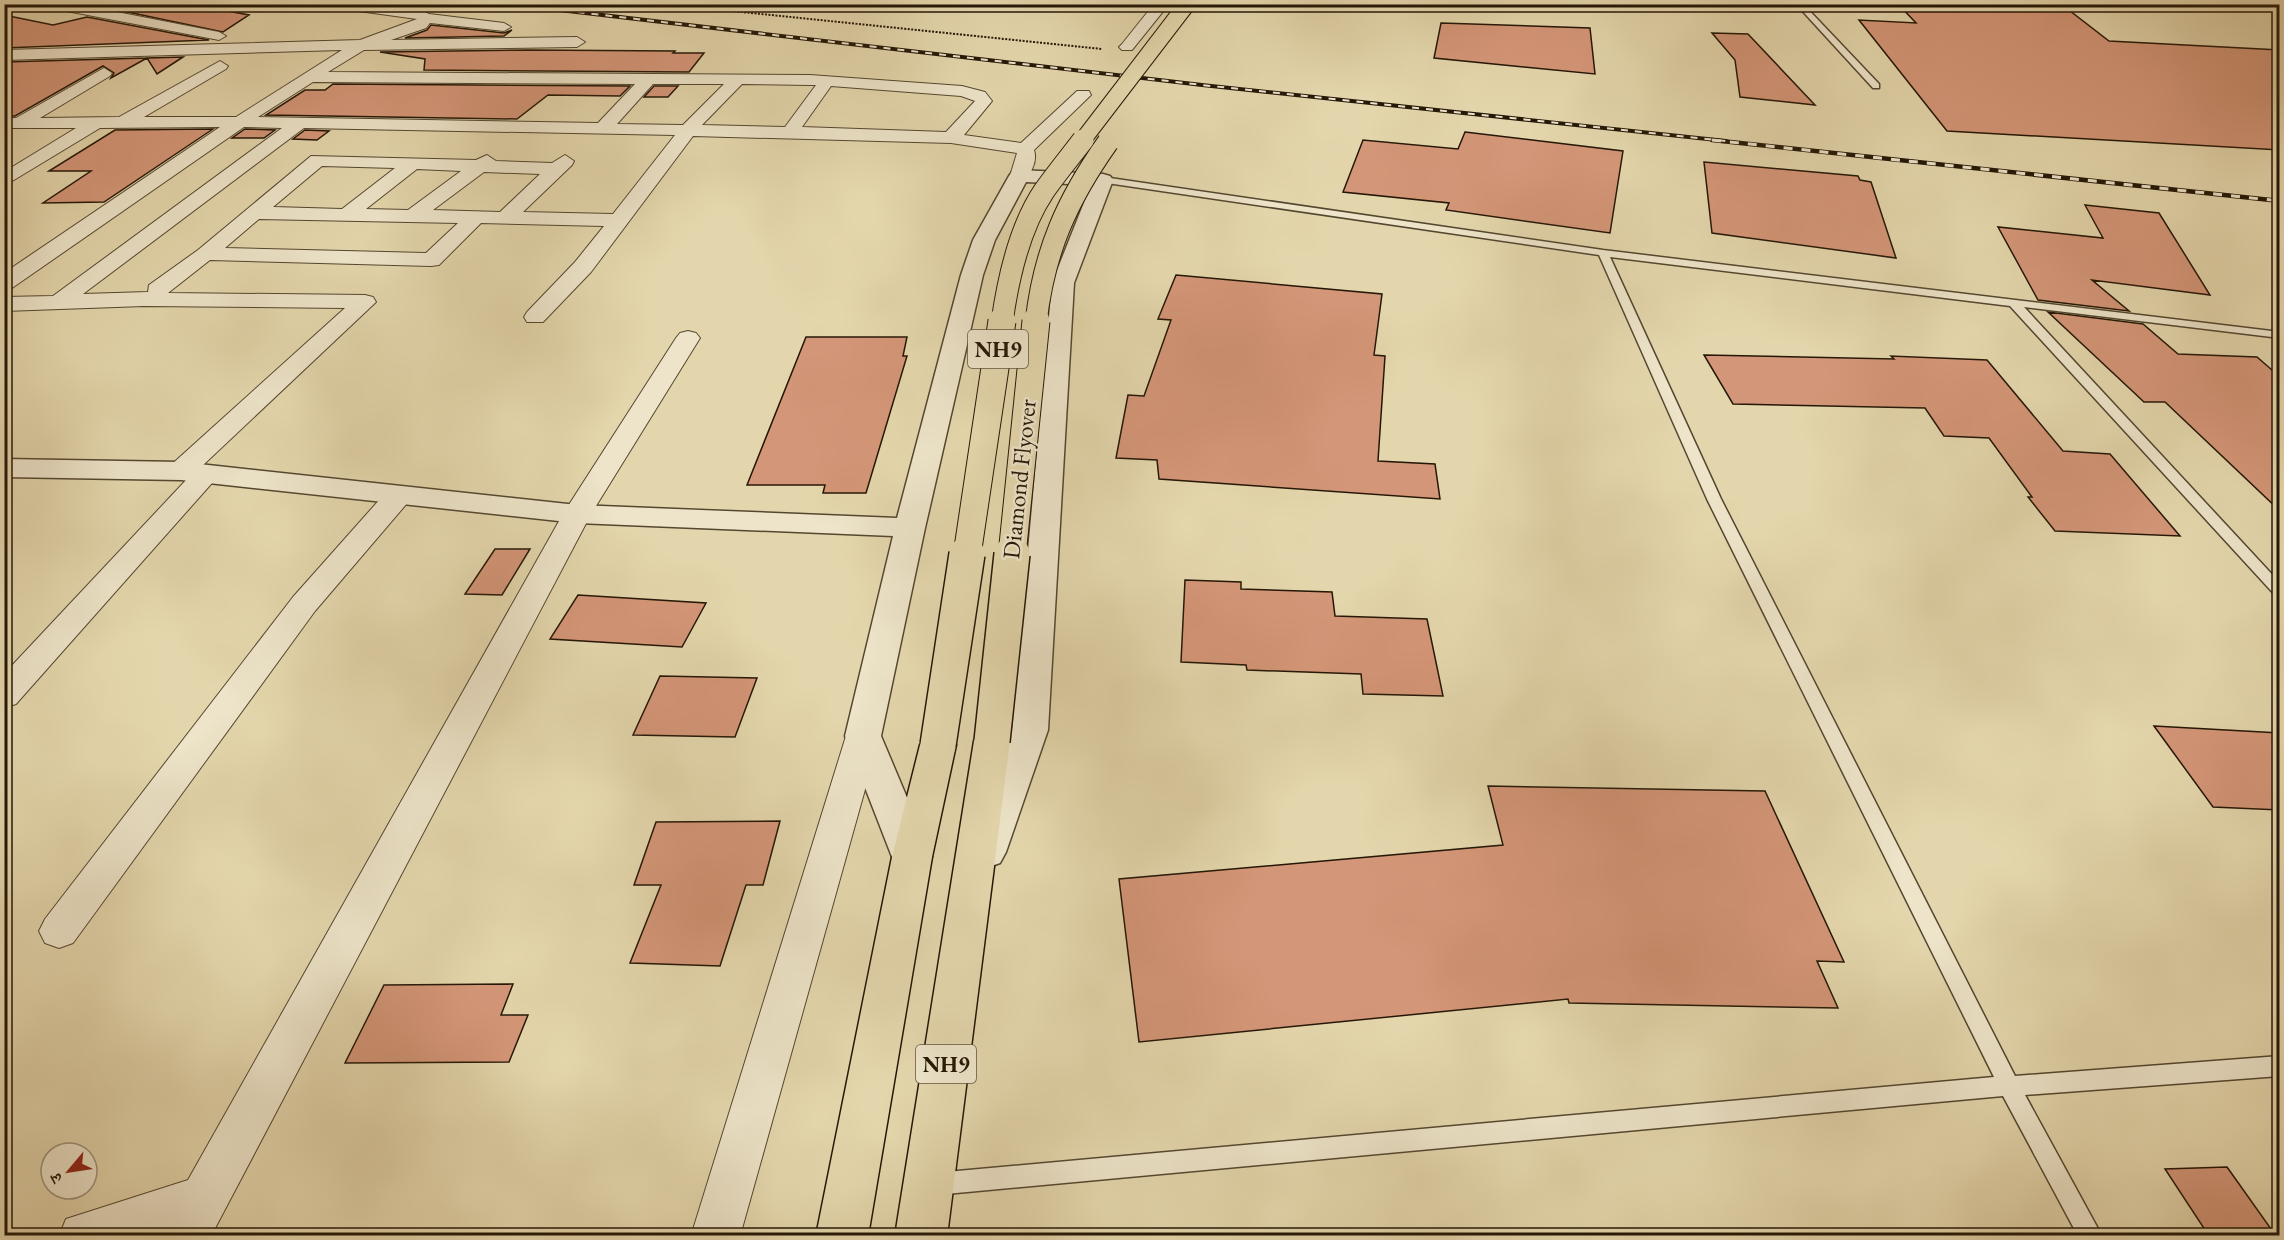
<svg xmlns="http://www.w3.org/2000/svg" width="2284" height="1240" font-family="'EB Garamond','Noto Serif Devanagari',serif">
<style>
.building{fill:#d49678;stroke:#241707;stroke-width:1.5}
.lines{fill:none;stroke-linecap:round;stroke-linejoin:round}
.service-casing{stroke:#544730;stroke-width:3}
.minor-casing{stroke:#544730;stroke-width:2}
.tertiary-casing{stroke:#544730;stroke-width:3}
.trunk-casing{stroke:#241707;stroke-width:3}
.path{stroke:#241707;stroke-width:2;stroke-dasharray:2 1.5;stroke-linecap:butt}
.service{fill:#ede4c9;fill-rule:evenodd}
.minor{fill:#ede4c9;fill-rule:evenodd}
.tertiary{fill:#ede4c9;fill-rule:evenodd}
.trunk{fill:#e4d6ac;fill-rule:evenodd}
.rail-far1-casing{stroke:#241707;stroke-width:4}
.rail-casing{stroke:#241707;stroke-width:4.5}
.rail-far1{stroke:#ede4c9;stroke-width:2;stroke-dasharray:7;stroke-linecap:butt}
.rail{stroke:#ede4c9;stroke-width:3;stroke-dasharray:9;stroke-linecap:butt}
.trunk-bridge-far3-casing{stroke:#241707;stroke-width:18;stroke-linecap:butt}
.trunk-bridge-far2-casing{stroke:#241707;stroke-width:23;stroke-linecap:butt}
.trunk-bridge-far1-casing{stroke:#241707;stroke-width:29;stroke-linecap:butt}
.trunk-bridge-casing{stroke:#241707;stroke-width:38;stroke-linecap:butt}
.trunk-bridge-far3{stroke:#e4d6ac;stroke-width:16}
.trunk-bridge-far2{stroke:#e4d6ac;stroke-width:21}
.trunk-bridge-far1{stroke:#e4d6ac;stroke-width:27}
.trunk-bridge{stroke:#e4d6ac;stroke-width:35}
.labels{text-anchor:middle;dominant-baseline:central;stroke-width:5;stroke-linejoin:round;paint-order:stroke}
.shield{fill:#ede4c9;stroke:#605441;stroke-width:1.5}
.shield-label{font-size:22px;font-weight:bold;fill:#241707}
.street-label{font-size:24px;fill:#241707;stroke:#ede4c9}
</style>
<rect width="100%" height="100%" fill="#e4d6ac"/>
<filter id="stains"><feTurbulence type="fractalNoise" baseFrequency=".00333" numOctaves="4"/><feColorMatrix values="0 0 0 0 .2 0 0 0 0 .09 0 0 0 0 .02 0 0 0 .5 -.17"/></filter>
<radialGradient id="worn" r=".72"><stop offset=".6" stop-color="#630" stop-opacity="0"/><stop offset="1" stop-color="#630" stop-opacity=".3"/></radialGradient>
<path class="building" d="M136,4H190L249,15L223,32L118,10Z
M1898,4H2061L2109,41L2280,50V150L1947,131L1859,20L1916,23Z
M4,15L53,25L87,17L209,40L4,48Z
M1441,23L1590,28L1595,74L1434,58Z
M431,25L504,33L512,30L504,36L405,38L427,30Z
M1712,33L1748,34L1815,105L1740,97L1735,60Z
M528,50L675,51L673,53H704L689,72L424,70L425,59L380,52Z
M183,57L157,74L147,58Z
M147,58L111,78L114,73L103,66L15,116H4V62Z
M333,84L630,86L620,96L548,95L517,119L266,115L305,90H325Z
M654,86H678L668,97H644Z
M213,129L104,202L43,203L91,171H49L115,130Z
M245,129L275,130L264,138H232Z
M305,130L329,131L317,140L293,139Z
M1465,132L1623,151L1610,233L1446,210L1449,203L1343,192L1363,140L1458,149Z
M1704,162L1858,176L1860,180L1871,182L1896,258L1712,233Z
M2085,205L2159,213L2210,295L2092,280L2129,311L2038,300L1998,227L2103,238Z
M1176,275L1382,294L1374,355L1385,356L1378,461L1435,464L1440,499L1159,479L1157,460L1116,458L1128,395L1144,396L1171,320L1158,319Z
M2048,312L2143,324L2178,354L2257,357L2280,377V511L2165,402H2144Z
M806,337H907L903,356H907L866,493H823L825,485H747Z
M1704,355L1894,359L1891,356L1987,360L2063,451L2110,454L2180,536L2055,531L2028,497H2032L1989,438L1944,436L1925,408L1733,404Z
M495,549H530L502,595L465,594Z
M1185,580L1241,582V589L1332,592L1335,616L1427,619L1443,696L1363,694L1361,674L1247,670L1246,665L1181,662Z
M578,595L706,603L682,647L550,639Z
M660,676L757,678L735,737L633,735Z
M2154,726L2280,733V810L2213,807Z
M1488,786L1765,791L1844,962L1817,961L1838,1008L1569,1003L1568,999L1139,1042L1119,879L1503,845Z
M780,821L763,885H746L720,966L630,963L661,885H634L656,822Z
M513,984L501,1015H528L509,1062L345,1063L384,985Z
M2227,1167L2276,1236H2209L2165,1169Z"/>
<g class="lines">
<g class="service-casing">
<path id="service" d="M1796,4H1803L1879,84V88H1873Z
M1103,177L1603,250L2280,332V338L2024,307L2280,583V597L2275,595L2010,306L1610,257L1721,499L2015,1076L2280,1056V1076L2025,1095L2102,1236H2078L2003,1096L935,1195L927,1192L924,1184L927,1176L935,1173L1994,1077L1707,499L1599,255L1100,182L1098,180Z"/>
</g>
<g class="minor-casing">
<path id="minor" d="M44,4H76L219,32L226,36L219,40L51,8Z
M330,4C357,4 405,1 429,14L504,23L511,27L504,31L430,23L426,28L391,40L577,37L585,42L577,47L364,50L328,72L810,75L962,86L985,92L992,101L964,135L1021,143L1077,91H1089L1091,95L1034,150C1038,161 1030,179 1019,182L1010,176L1017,153L951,143L693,136L591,272L543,322H527L524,317L527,312L575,262L604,226L481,223L439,265L431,266L210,260L168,293L365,295L373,297L376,302L201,467L216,468L220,474L16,704L4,708V674L188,478L171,477L167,471L171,465L345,308L144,306L4,311V297L53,296L282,128L244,127L12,288L4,289V273L220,127L100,128L4,186V172L76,128H4V118H16L104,68L112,73L110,76L40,118L119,117L220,61L228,66L226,69L144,117H236L342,50L4,60V50L360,40L417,19L337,8ZM313,82L635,84L598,123L258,117ZM653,84H724L683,125L617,124ZM742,84L810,85H816L785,127L702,125ZM831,86L961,96L975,101L946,132L802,127ZM304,128L675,135L613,214L523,212L572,165L574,161L565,155L552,163L496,161L487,155L476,160L311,156L198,250L149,285L148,292L83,294ZM322,166L395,168L342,209L273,207ZM417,169L461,171L408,210L366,209ZM484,172L540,174L500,212L433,210ZM259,219L458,223L426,253L225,248Z
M1154,4H1169L1132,50H1122L1119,47L1122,44Z
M688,331L696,333L700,338L591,514L211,1236H59L66,1219L188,1180L563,514L676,338L680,333Z
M399,487L409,489L413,495L409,501L315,611L73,943L59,948L45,943L39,931L45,919L293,597L389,489Z
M863,723L875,727L880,736L740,1236H691L846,736L851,727Z"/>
</g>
<g class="tertiary-casing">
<path id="tertiary" d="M1019,170L1103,174L1110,176L1113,180L1074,283L1048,730L1006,852L1000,863L986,868L972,863L966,852L1012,730L1052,283L1091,185L1026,182L995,240L983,275L925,528L881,736L932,857L926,868L912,873L898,868L892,857L845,736L893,536L577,523L181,480L4,477V459L181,462L577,505L897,518L961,275L973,240L1009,176L1012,172Z"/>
</g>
<g class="trunk-casing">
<path id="trunk" d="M992,728L1005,732L1010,741L947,1236H895L974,741L979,732Z
M938,732L951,736L956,745L932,857L868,1236H816L892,857L920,745L925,736Z"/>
</g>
<path class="path" d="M664,4L1102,49"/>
<use href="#service" class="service"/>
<use href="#minor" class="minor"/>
<use href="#tertiary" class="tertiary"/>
<use href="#trunk" class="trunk"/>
<g class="rail-far1-casing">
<path id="rail-far1" d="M508,4L1202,85L1726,141"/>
</g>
<g class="rail-casing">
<path id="rail" d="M1712,140L2280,201"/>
</g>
<use href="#rail-far1" class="rail-far1"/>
<use href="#rail" class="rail"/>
<g class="trunk-bridge-far3-casing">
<path id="trunk-bridge-far3" d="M1082,141L1187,4"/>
</g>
<g class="trunk-bridge-far2-casing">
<path id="trunk-bridge-far2" d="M1002,322C1008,279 1019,228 1044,191C1056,174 1070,157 1083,140
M1036,322C1044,251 1067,200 1108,142"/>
</g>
<g class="trunk-bridge-far1-casing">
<path id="trunk-bridge-far1" d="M967,555L1002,321
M1012,555L1036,321"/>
</g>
<g class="trunk-bridge-casing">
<path id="trunk-bridge" d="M992,741L1012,554
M938,745L967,554"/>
</g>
<use href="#trunk-bridge-far3" class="trunk-bridge-far3"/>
<use href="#trunk-bridge-far2" class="trunk-bridge-far2"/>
<use href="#trunk-bridge-far1" class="trunk-bridge-far1"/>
<use href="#trunk-bridge" class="trunk-bridge"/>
</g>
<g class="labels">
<g class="shield">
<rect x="968" y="330" width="60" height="38" rx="4.5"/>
<rect x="916" y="1045" width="60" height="38" rx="4.5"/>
</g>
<g class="shield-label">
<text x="998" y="349">NH9</text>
<text x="946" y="1064">NH9</text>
</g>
<g class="street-label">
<text transform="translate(1019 479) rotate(-84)">Diamond Flyover</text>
</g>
</g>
<rect width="2284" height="1240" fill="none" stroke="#e4d6ac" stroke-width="24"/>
<rect x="6" y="6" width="2272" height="1228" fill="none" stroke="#241707" stroke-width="3"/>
<rect x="12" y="12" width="2260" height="1216" fill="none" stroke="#241707" stroke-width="1.5"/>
<g transform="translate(69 1171) rotate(241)"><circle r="28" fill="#ede4c9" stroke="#9d927b" stroke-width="1.5"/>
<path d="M0-4.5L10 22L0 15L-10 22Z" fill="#8f2418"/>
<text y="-9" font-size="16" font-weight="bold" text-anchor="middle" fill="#241707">उ</text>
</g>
<rect width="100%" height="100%" filter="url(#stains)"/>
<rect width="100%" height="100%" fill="url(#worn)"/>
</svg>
